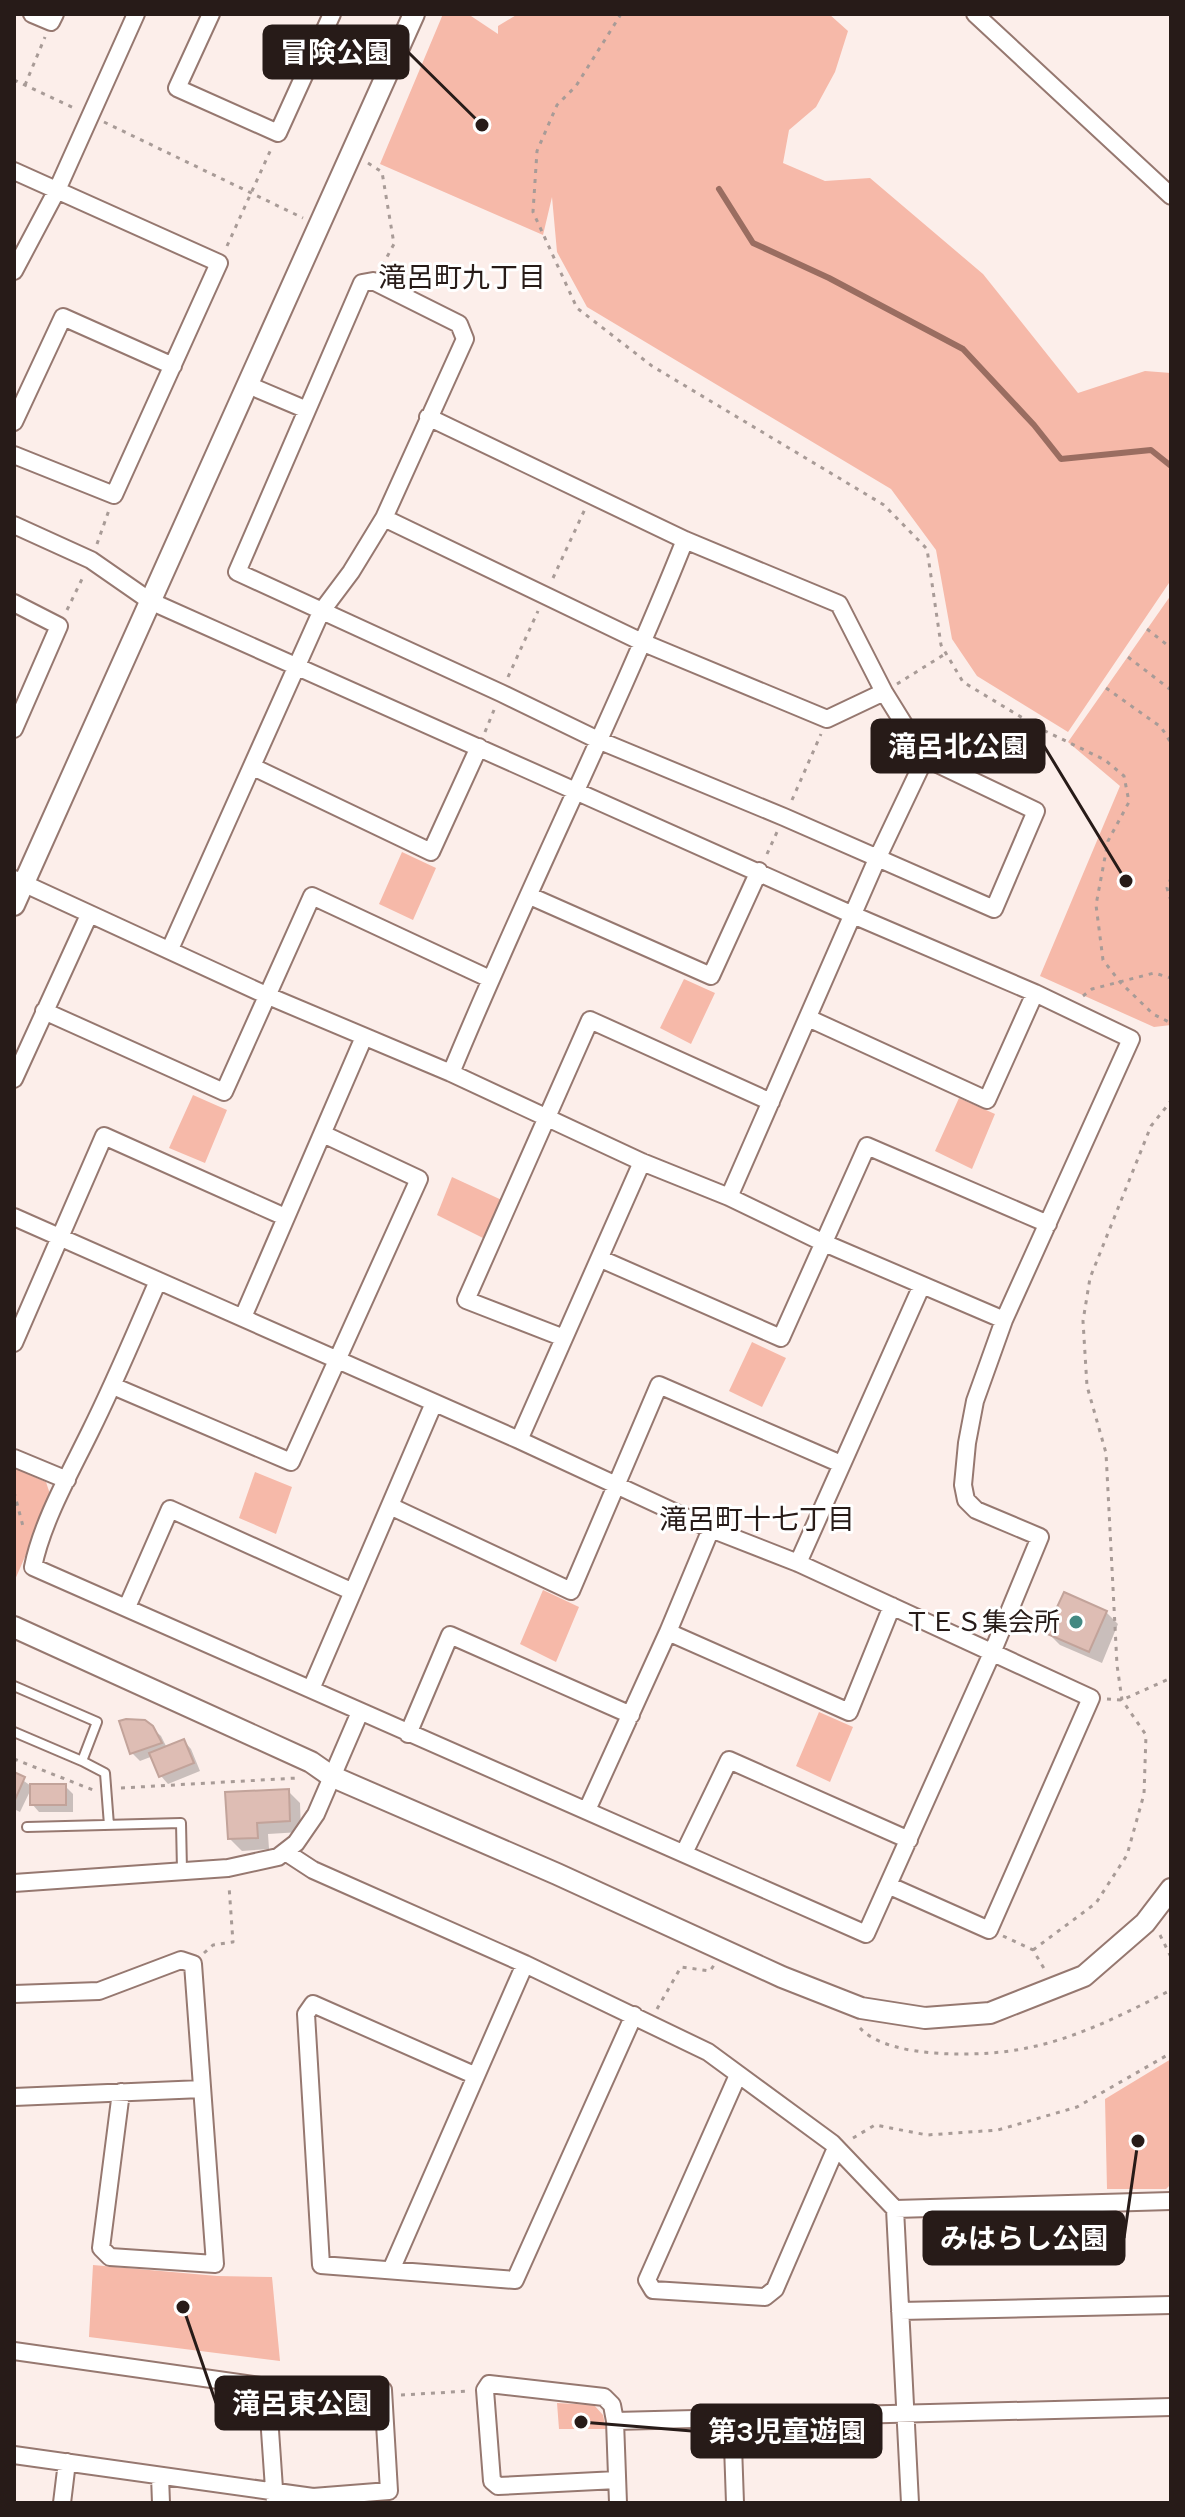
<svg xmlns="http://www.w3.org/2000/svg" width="1185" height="2517" font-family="Karla,'Noto Sans JP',sans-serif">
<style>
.green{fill:#f6b9a9}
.shadow{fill:#0003}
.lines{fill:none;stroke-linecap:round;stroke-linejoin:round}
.stream{stroke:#9a6d61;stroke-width:6}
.building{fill:#debdb4;stroke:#c2a39a;stroke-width:2}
.service-casing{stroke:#967870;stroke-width:12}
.minor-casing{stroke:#967870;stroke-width:20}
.tertiary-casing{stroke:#967870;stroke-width:24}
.path{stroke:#a89b97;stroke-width:3;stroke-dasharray:4 6;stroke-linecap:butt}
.service{stroke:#fff;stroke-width:8}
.minor{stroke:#fff;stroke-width:16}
.tertiary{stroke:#fff;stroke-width:20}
.poi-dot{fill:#438982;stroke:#fff;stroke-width:3}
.labels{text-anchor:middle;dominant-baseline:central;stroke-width:6;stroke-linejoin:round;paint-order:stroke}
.poi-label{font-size:26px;fill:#271b18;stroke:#fff;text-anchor:end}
.neighbourhood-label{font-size:28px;fill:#271b18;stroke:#fff}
.leader{fill:none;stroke:#271b18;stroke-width:3}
.callout-dot{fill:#271b18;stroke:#fff;stroke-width:3}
.callout{fill:#271b18;stroke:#271b18;stroke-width:3}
.callout-label{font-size:28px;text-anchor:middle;font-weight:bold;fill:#fff}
</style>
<rect width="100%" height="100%" fill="#fceeea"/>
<path class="green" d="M443,14H468L498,34V26L518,14H829L848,31L835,72L816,107L789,130L783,163L825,181L870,178L983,274L1078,393L1145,371L1171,373V580L1068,732L977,676L952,639L936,550L891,489L587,307L557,252L552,197L543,235L380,164Z
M1171,595V1025L1154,1027L1040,976L1120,786L1068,742Z
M402,852L436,868L413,920L379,904Z
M684,979L715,993L691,1044L660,1028Z
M193,1095L227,1110L205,1163L169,1148Z
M959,1098L995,1114L972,1169L935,1151Z
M452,1177L506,1202L489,1241L437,1215Z
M752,1342L786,1358L762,1407L729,1391Z
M14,1468L46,1482L51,1497L14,1582Z
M255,1472L292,1487L276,1534L239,1518Z
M543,1590L579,1607L556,1662L520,1644Z
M819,1712L853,1727L830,1782L796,1766Z
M1171,2059V2184L1166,2189H1107L1105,2099Z
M93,2265L217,2276L272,2277L280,2361L89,2337Z
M557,2403L594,2405L603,2415L606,2429H559Z"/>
<path class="shadow" d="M1106,1612L1118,1624L1102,1663L1060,1645L1048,1633Z
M152,1728L161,1736L167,1748L184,1741L191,1749L200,1771L168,1784L161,1776L153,1756L140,1761L132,1753Z
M14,1774L31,1786H65L73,1794V1812H39L32,1804V1787L20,1812L14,1809Z
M288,1791L300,1803L301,1832L268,1834L269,1849L242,1851L230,1839Z"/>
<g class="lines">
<path class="stream" d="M719,189L753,243L829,278L963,349L1034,425L1061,459L1151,450L1171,466"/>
</g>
<path class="building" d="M1064,1592L1107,1611L1089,1652L1045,1633Z
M126,1719L145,1720L153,1726L162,1743L130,1754L119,1721Z
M184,1739L194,1763L159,1777L149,1753Z
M14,1772L25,1777L14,1802Z
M30,1784H66V1805H30Z
M289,1789L290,1821L257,1823L258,1838L228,1839L225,1792Z"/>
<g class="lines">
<g class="service-casing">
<path id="service" d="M14,1686L97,1722L82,1761L105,1773L109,1825
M14,1732L82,1761
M27,1827L181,1823L182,1870"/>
</g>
<g class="minor-casing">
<path id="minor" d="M32,14L51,22L55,14
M211,14L177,88L278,133L332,14
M975,14L1171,196
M14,171L219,263L114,495L14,455
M14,271L57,190L136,14
M248,385L307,410
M14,422L63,317L173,366
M384,518L644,643L827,719L884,692
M14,525L91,560L150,601L853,915L1035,993L1131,1039L1004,1320L975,1401L967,1443L963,1485L966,1500L976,1510L1040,1537L992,1653L866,1934L33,1567C42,1522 70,1473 90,1432C115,1382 136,1331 158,1281
M14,603L59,626L14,729
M253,767L431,852L479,747
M14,879L266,995L451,1073L642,1162L729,1197L822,1242L1004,1320
M530,896L711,976L759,871
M170,949L321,612L351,572L384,518L465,339L459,324L373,281L362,283L237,572L501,693L598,740L784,817L994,909L1036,811L925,758L884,692L839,604L685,540L428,417
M44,1011L224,1092L312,896L490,979
M808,1018L987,1100L1035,993
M451,1073C525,893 613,720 685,540
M14,1079L89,915
M729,1197L877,859L925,758
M14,1217L519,1440L711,1529L798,1563L1091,1698L989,1930L890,1886
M601,1259L781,1338L867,1146L1048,1224
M243,1317L364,1037
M564,1338L466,1300L590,1020L771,1102
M14,1343L104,1136L285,1217
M113,1386L291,1462L419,1179L323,1134
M519,1440L642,1162
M14,1458L67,1480
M390,1506L571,1591L659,1385L841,1464
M798,1563L922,1285
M127,1607L170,1509L351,1591
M668,1632L849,1712L892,1606
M311,1689L434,1403
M408,1734L450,1635L631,1715
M587,1810L668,1632L711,1529
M287,1853L313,1870L525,1964L708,2052L832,2143L895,2209L910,2503
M684,1853L729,1760L909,1840
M14,1883L228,1868L278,1857L296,1843L316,1814L360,1712
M14,1994L99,1991L181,1960L193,1964L215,2264L110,2257L101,2248L121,2092
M474,2075L313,2004L306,2014L321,2265L515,2280L634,2015
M738,2075L647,2280L653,2290L765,2297L775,2289L836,2148
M14,2097L202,2089
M895,2209L1171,2201
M391,2270L525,1964
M900,2311L1171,2305
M14,2351L267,2387L275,2503
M732,2417L735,2503
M615,2421L612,2405L604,2397L489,2384L485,2390L492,2481L498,2486L617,2480
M14,2455L313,2497L389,2491L383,2390L377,2387L303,2392L267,2387
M160,2476L161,2503
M62,2503L67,2462
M618,2503L615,2421L1171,2407"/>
</g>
<g class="tertiary-casing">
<path id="tertiary" d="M14,905L414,14
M14,1627L311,1762L331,1776L557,1874L782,1977L861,2008L925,2018L990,2013L1084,1976L1145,1923L1171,1889"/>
</g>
<path class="path" d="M621,14L576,86L557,105L537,151L533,212L577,308L652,366L884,505L927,549L941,645L963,682L1041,729L1105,760L1124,776L1129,802L1108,841L1096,905L1103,960L1120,982L1153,1014L1171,1023
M14,80L76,109
M25,85L45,37
M104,122L303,218
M368,163L382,172L394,244L381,268
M227,246L272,147
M97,544L109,510
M553,578L585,509
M67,610L83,577
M1147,629L1171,648
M1128,657L1171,690
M508,677L538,611
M897,684L945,654
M1106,688L1161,727L1171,743
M485,732L494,710
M792,800L821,734
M767,854L777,832
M1171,878L1167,888L1171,901
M1083,996L1092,989L1154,973L1171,978
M14,1492L24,1530
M1107,1699L1122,1700L1171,1678
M14,1759L93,1790
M121,1788L297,1778
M1160,1935L1171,1957
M1003,1936L1033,1950L1045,1970
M1033,1950L1096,1903L1127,1855L1144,1794L1146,1735L1122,1700L1117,1665L1106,1453L1087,1386L1083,1321L1090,1278L1151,1126L1171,1101
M204,1953L213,1945L233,1942L229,1886
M657,2009L681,1967L710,1971L714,1965
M860,2028C889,2060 986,2057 1027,2048C1078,2038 1126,2013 1171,1990
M853,2138L875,2125L927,2135L998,2130L1077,2107L1171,2053
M401,2395L469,2391"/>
<use href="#service" class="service"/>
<use href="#minor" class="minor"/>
<use href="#tertiary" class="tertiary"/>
</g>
<circle class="poi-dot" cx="1076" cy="1622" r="8"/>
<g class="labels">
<g class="poi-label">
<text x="1060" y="1622">ＴＥＳ集会所</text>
</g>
<g class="neighbourhood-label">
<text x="462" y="277">滝呂町九丁目</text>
<text x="757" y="1519">滝呂町十七丁目</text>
</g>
</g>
<path class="leader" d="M482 125L408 52M1126 881L1044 746M1138 2141L1124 2238M183 2307L216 2403M581 2422L692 2431"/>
<g class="callout-dot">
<circle cx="482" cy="125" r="8"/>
<circle cx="1126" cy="881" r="8"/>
<circle cx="1138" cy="2141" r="8"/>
<circle cx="183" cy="2307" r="8"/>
<circle cx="581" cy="2422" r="8"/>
</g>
<g class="callout">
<rect x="264" y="26" width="144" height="52" rx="8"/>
<rect x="872" y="720" width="172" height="52" rx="8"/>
<rect x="924" y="2212" width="200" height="52" rx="8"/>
<rect x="216" y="2377" width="172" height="52" rx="8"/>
<rect x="692" y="2405" width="189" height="52" rx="8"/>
</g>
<g class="callout-label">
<text x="336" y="62">冒険公園</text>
<text x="958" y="756">滝呂北公園</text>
<text x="1024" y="2248">みはらし公園</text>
<text x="302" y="2413">滝呂東公園</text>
<text x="787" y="2441">第3児童遊園</text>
</g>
<rect width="1185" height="2517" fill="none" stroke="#271b18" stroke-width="32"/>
</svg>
